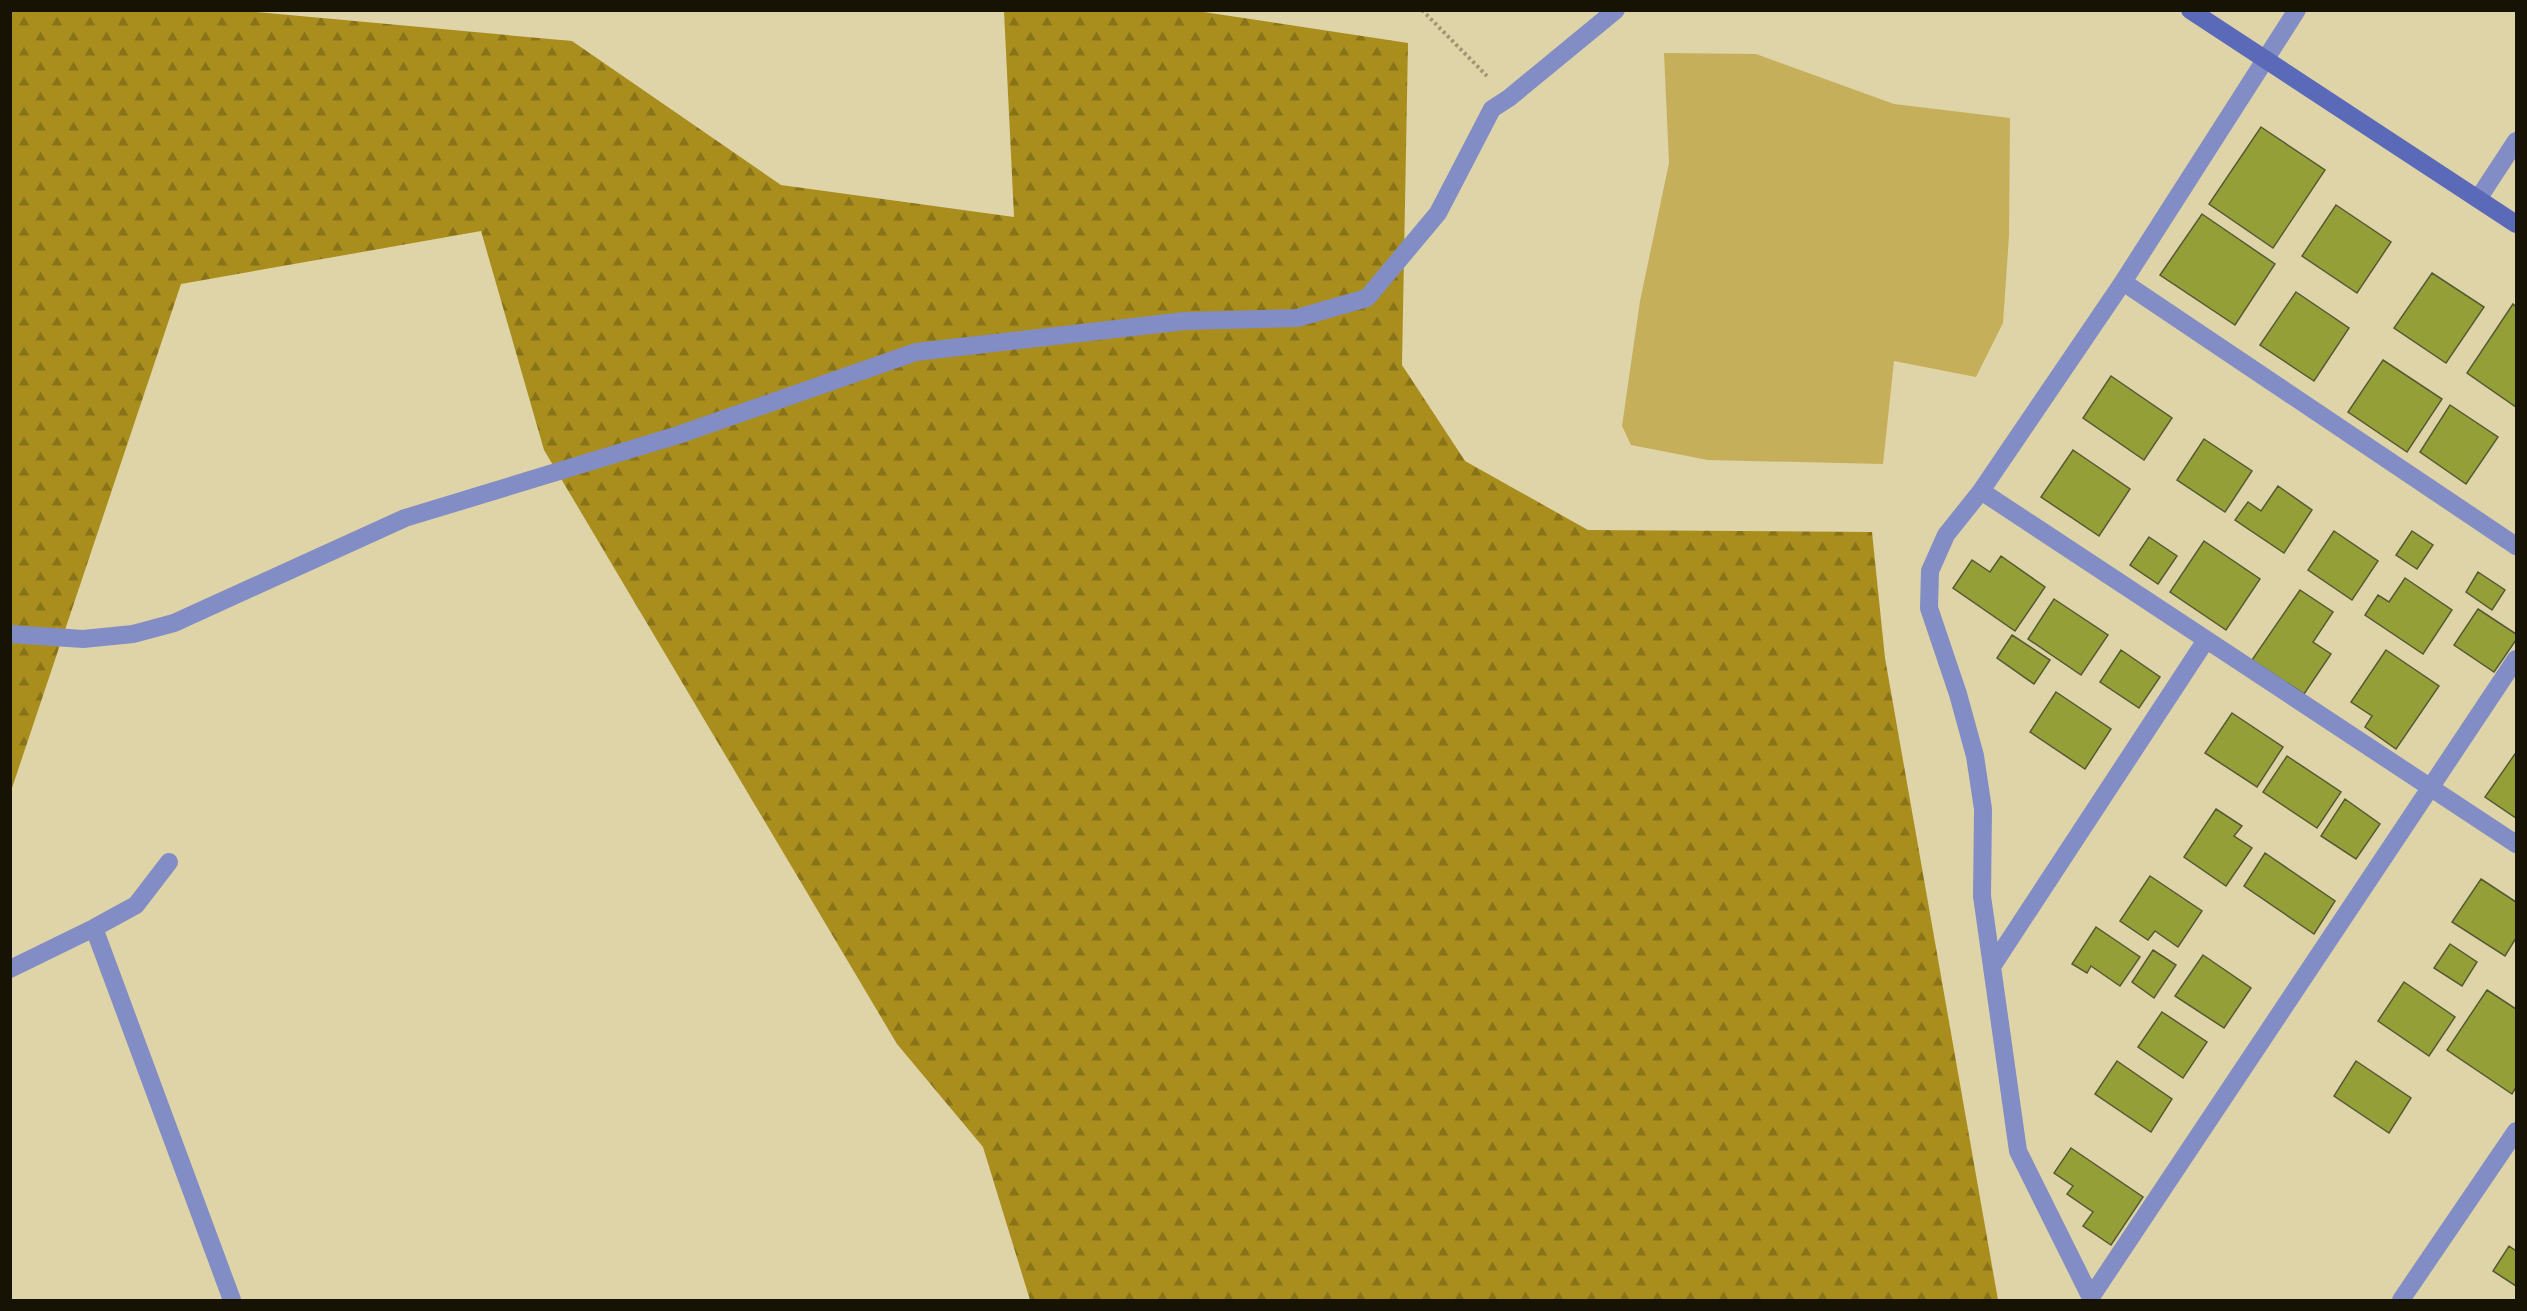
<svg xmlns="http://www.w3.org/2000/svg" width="2527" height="1311" font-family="'Public Sans',sans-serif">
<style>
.forest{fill:url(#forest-firs)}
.green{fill:#c6af5a}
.building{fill:#959f38;stroke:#555a33;stroke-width:1.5}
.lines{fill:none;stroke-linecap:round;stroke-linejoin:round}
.path{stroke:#a19775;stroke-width:4;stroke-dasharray:3 3;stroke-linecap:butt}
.street{stroke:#818dc4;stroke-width:18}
.secondary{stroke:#5b69b9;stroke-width:18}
</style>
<defs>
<pattern id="forest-firs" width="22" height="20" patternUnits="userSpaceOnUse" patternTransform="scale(1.5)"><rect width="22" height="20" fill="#a98e1e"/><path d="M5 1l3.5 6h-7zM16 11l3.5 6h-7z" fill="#897318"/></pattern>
</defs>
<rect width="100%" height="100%" fill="#dfd3a8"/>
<path class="forest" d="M11,11H245L572,41L781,185L1014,217L1004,11H1197L1408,43L1402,365L1465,461L1588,530L1872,532L1885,658L1998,1300H1030L983,1147L897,1044L544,450L481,231L181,284L11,791Z"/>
<path class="green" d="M1664,53L1756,54L1894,104L2010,118L2009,236L2003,323L1976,377L1894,361L1883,464L1708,460L1631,445L1622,426L1640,301L1669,163Z"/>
<path class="building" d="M2261,127L2325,170L2273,248L2209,204Z
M2336,205L2391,242L2357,293L2302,256Z
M2202,214L2275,264L2235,325L2160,275Z
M2432,273L2484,307L2446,363L2394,328Z
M2296,292L2349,328L2314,381L2260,345Z
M2513,304L2516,307V407L2467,373Z
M2383,360L2442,399L2407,452L2348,412Z
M2111,376L2172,418L2144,460L2083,418Z
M2450,405L2498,437L2466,484L2420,452Z
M2204,439L2252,471L2225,512L2177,480Z
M2073,450L2130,489L2099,536L2041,497Z
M2278,486L2312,510L2284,553L2235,520L2248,502L2261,511Z
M2334,531L2378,561L2352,600L2308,570Z
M2412,531L2433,545L2417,569L2396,555Z
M2149,537L2177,556L2158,584L2130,565Z
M2204,541L2260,579L2226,630L2170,592Z
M2001,556L2045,587L2015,631L1953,588L1972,560L1990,572Z
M2478,572L2505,590L2492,610L2466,592Z
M2405,578L2452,610L2423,654L2365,615L2378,595L2389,602Z
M2300,590L2333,612L2313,642L2331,654L2304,694L2252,660Z
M2054,599L2108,635L2081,675L2028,639Z
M2478,609L2516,634V640L2494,672L2454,645Z
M2012,635L2050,660L2034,684L1997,658Z
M2121,650L2160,677L2139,708L2100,682Z
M2386,650L2439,686L2396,749L2365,727L2372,716L2351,702Z
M2056,692L2111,729L2085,769L2030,732Z
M2232,713L2283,747L2257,787L2205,753Z
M2515,754L2516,755V818L2485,797Z
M2287,756L2341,792L2317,828L2263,792Z
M2345,799L2380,824L2356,859L2321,836Z
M2216,809L2242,826L2234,836L2252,848L2226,886L2184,857Z
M2265,853L2335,901L2314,934L2244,886Z
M2150,876L2202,911L2178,947L2155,931L2148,940L2120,921Z
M2481,879L2516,902V938L2505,956L2452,922Z
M2096,927L2140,957L2120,986L2091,966L2087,973L2072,964Z
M2450,944L2477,962L2462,986L2434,968Z
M2153,950L2176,965L2154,998L2132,982Z
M2203,955L2251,988L2224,1028L2175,996Z
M2404,982L2455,1017L2429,1056L2378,1021Z
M2487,990L2516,1009V1087L2512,1094L2447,1050Z
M2162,1012L2207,1042L2183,1078L2138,1047Z
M2117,1061L2172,1099L2151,1132L2095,1094Z
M2356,1061L2411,1098L2389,1133L2334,1096Z
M2071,1148L2143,1197L2111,1245L2083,1226L2093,1212L2067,1194L2073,1186L2054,1173Z
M2509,1246L2516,1251V1286L2493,1271Z"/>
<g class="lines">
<path class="path" d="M1422,10L1487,76"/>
<path class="street" d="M2478,199L2516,141
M2123,282L2516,546
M1981,491L2516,844
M10,634L83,639L133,634L174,623L405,518L678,435L916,352L1185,321L1297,318L1367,298L1438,213L1492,109L1509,98L1616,10
M94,928L232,1300
M1993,965L2206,640
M10,969L94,928L136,905L169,862
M2091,1297L2516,659
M2092,1300L2018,1151L1982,896L1983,809L1975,756L1958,694L1929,608L1930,571L1946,535L1981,491L2123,282L2297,10
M2401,1300L2516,1131"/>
<path class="secondary" d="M2190,10L2516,224"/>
</g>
<rect width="2527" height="1311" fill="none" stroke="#171304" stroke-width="24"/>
</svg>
